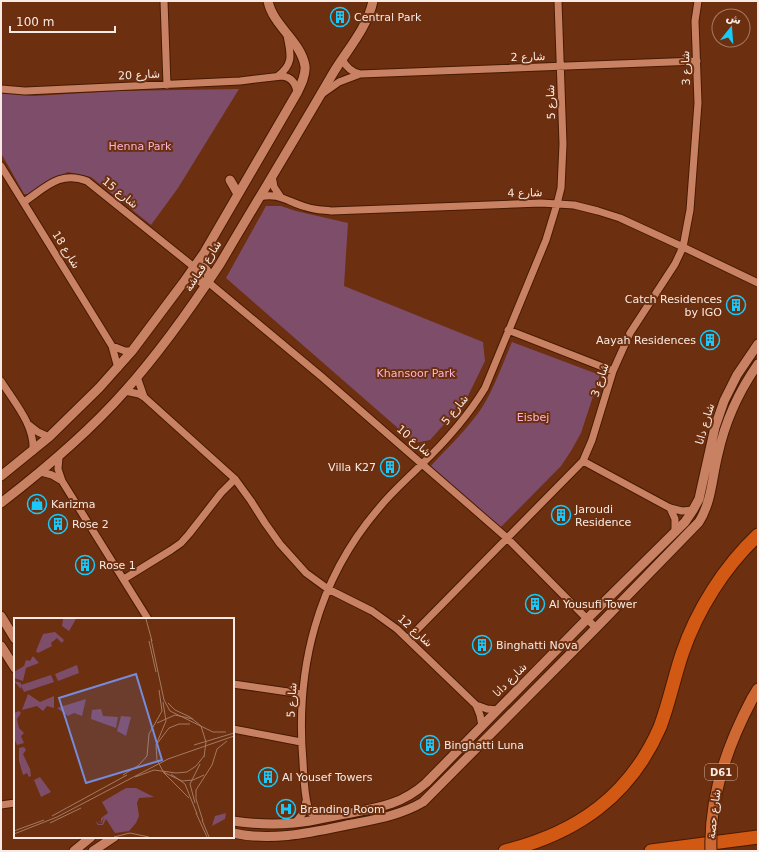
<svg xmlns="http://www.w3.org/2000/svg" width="759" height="852" font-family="'DejaVu Sans','Noto Naskh Arabic',sans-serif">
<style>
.green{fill:#7e4d6a}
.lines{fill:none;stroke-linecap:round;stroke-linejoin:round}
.minor-casing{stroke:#481a03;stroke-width:9}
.tertiary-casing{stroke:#481a03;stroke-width:11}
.primary-casing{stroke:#481a03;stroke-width:13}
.motorway-casing{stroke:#481a03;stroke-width:15}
.minor{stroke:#c88263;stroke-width:7}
.tertiary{stroke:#c88263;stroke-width:9}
.primary{stroke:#ce6933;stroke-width:11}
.motorway{stroke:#d25913;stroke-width:13}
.primary-bridge-casing{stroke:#481a03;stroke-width:13;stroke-linecap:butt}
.primary-bridge{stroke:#ce6933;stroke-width:11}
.labels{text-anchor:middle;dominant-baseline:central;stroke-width:4;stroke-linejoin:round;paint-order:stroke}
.shield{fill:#6c2f0f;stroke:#cfb2a3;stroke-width:1}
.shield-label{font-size:10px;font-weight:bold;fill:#f9eae3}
.poi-label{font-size:11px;fill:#f9eae3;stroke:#6c2f0f;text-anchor:start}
.street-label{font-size:11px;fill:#f9eae3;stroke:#6c2f0f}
.park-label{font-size:11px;fill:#f8b4da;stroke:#6c2f0f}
.inset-road{fill:none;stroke:#a47a64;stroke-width:1}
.view{fill:#758cdc;fill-opacity:0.15;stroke:#758cdc;stroke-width:2}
.inset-edge{fill:none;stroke:#f9eae3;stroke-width:2}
</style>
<rect width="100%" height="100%" fill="#6c2f0f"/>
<path class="green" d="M239,89L178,188L151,225L91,177L68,172L51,180L31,194H24L1,153V93L34,96L117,91Z
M266,206H281L296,211L348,223L344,286L483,342L485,361L466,400L430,440L415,443L226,278Z
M512,342L600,375L581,433L571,451L561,466L497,531L429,468C447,448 468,429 483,406C495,386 503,363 512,342Z"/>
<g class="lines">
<g class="minor-casing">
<path id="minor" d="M164,1L167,85
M342,59C346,67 351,72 360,74
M278,76C295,63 290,53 287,35
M1,89L25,91L240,81L282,76C291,77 296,83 297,93
M322,94L339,82L360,74L697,61
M1,166L112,346L118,368
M272,176L274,187L280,196
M260,197C278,192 288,202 306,207C314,210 323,210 331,211L541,203L574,205L598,211L620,218L683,247L758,283
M24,202C45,188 60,170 87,181L194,267
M208,282L322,377L507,538L596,628
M508,330L613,371
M112,346L125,351H132
M137,377L144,397
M1,381C14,402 35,425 33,451
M125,391L139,394L144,397L235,479L251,501L265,523L280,544L306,573L328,589L372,611L397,629L476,705L480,715L482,726
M29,425L38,432L49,437
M59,457L58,469L62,481L148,619
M583,461L670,508L682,511L693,510
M41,472L52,475L62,481
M670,508L675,519V531
M124,579L171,550L181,543L189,534L221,493L235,479
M408,639L583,461L592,440L613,371L630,333L675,264L683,247L690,210L698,103L695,21L698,1
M233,684L302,694
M476,705L487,709L498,710
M233,729L301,742
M1,805L15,803
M322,818L311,813L308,807C304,793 304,777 303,762C295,669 317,580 379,508C392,492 407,479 421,465C445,442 468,416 485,388L546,240L557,204L561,188L563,144L558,1
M295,823L303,813L306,801"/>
</g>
<g class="tertiary-casing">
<path id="tertiary" d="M230,180L238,194
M200,266C207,268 210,274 208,282H202L195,277L194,267Z
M1,476L49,437L99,388L132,351L183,283L204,253L297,93C301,85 306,75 305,66C301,41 273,26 268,1
M1,503C45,469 88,433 125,391C160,352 191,308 220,264C257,201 295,139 332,75C346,51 367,29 373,1
M1,616L15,639
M1,646L15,668
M233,821C253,824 273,825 294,823C311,822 328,817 345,814C376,808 400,806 426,783L588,618L685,522L693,510L699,499L715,427L724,401L737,375L758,344
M233,833C273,842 313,832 352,824C377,819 401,815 423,802L596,628L699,522C712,501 712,477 718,454C725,422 739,391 758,364
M74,851L91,837
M93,851L114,837"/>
</g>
<g class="primary-casing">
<path id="primary" d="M752,699L758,689"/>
</g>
<g class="motorway-casing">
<path id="motorway" d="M505,851C577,833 630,796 660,727C669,703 674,678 682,654C697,610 724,567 758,535
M651,851L758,837"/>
</g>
<use href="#minor" class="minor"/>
<use href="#tertiary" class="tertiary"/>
<use href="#primary" class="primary"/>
<use href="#motorway" class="motorway"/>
<g class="primary-bridge-casing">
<path id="primary-bridge" d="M711,851C709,797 727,746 752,699"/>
</g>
<use href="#primary-bridge" class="primary-bridge"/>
</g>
<defs>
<g id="building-ring" transform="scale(1)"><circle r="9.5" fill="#6c2f0f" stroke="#17cafb" stroke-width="1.5"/><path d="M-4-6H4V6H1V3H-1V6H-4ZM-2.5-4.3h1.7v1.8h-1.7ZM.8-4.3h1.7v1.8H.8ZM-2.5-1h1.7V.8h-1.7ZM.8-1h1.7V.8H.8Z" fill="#17cafb"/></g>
<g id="shop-ring" transform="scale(1)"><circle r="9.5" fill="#6c2f0f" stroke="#17cafb" stroke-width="1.5"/><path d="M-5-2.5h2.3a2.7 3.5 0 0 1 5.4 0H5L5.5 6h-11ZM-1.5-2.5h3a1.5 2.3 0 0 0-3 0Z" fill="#17cafb"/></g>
<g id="hospital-ring" transform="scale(1)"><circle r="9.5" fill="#6c2f0f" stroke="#17cafb" stroke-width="1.5"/><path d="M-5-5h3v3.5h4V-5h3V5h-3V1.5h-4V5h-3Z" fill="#17cafb"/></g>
</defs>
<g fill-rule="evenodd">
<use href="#building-ring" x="340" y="17"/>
<use href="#building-ring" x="736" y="305"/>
<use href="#building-ring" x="710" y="340"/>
<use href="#building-ring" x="390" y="467"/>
<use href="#shop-ring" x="37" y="504"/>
<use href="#building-ring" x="561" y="515"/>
<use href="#building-ring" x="58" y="524"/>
<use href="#building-ring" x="85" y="565"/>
<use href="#building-ring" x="535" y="604"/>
<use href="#building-ring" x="482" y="645"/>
<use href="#building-ring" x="430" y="745"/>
<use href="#building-ring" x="268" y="777"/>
<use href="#hospital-ring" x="286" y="809"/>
</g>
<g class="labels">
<rect class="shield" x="705" y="764" width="32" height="16" rx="3"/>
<g class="shield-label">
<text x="721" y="772">D61</text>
</g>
<g class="poi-label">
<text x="354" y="17">Central Park</text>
<text x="722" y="299" text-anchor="end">Catch Residences<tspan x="722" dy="13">by IGO</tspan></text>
<text x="696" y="340" text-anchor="end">Aayah Residences</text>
<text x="376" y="467" text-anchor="end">Villa K27</text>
<text x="51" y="504">Karizma</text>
<text x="575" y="509">Jaroudi<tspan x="575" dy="13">Residence</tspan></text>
<text x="72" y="524">Rose 2</text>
<text x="99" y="565">Rose 1</text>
<text x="549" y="604">Al Yousufi Tower</text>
<text x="496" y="645">Binghatti Nova</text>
<text x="444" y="745">Binghatti Luna</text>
<text x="282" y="777">Al Yousef Towers</text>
<text x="300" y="809">Branding Room</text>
</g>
<g class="street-label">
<text transform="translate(528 57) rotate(-2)">شارع 2</text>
<text transform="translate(686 68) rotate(-92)">شارع 3</text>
<text transform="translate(139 75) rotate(-3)">شارع 20</text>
<text transform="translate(551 102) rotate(-92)">شارع 5</text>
<text transform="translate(120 193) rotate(39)">شارع 15</text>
<text transform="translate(525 193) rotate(-1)">شارع 4</text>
<text transform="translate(66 250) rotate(58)">شارع 18</text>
<text transform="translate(203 266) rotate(-57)">شارع قماشة</text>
<text transform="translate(600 380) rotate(-72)">شارع 3</text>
<text transform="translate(455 410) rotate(-51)">شارع 5</text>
<text transform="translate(705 424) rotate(-74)">شارع دانا</text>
<text transform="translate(414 441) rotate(41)">شارع 10</text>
<text transform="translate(415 631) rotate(42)">شارع 12</text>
<text transform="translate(510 680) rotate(-45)">شارع دانا</text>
<text transform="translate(292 700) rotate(-87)">شارع 5</text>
<text transform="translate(714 814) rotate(-83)">شارع حصة</text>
</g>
<g class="park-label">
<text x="140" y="146">Henna Park</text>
<text x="416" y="373">Khansoor Park</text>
<text x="533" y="417">Eisbej</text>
</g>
</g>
<g transform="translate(14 618)">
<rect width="220" height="220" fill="#6c2f0f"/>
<path d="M49,1H62L55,13L48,8ZM41,14L50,22L48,25L43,20L37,25L38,28L24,35L22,33L29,16ZM19,38L25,45L12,50L9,63L0,60V54L10,48L12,42L16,43ZM63,47L65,55L44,63L41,56ZM37,57L40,64L10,74L7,68V71L0,63L7,65V67ZM14,76L26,84L40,78V90L33,88L29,93L23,88L8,92ZM72,81L68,98L60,95L54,98L43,90ZM87,91L89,98L104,99L102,110L77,101L78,92ZM5,93L7,95L3,101L5,110L10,115L7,118L10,125L3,127L0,120V95ZM107,98L117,99L112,118L103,113ZM10,129L12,132L9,136L16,151L17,158L15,159L13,155L9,157L5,143V130ZM26,159L37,174L27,179L20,162ZM112,170H122L140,179L125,180L123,185L125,198L122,205L115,213L101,215L92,201L89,207H84L81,203L85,206H88L90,199L87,205L84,203L87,204V200L94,195L88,184ZM212,195L211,201L198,208L201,198Z" fill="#7e4d6a"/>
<path class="inset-road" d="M132,1L138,23M137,21L150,82L156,93L199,114H212M135,23L142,54M149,84L152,103L142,127L143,142L150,155L175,180M154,85L161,92L176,99L187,108L192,124L190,139M143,105L161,97L179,101M142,127L155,110L165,106H176M180,127L220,115M149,154L168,163L179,162L190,157M157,156L171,166L183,196M109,157L125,147L133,138L135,116L148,93L145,72M121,159L140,152L162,155L173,154L182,148L190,138M181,185L176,166L186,146M182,195L193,219M38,198L113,157M188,202L195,219M189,203L182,181V172L198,147L203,131L213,123M36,205L67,190M0,213L30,202M0,216L43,199L154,141L220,118M100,219L116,215L135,219"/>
<path class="view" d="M122,56L148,142L72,165L45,80Z"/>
<rect width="220" height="220" class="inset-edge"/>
</g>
<rect width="759" height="852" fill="none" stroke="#f9eae3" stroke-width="4"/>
<g transform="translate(731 28) rotate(17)"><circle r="19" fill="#6c2f0f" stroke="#a47a64"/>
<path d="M0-3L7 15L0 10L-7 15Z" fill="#17cafb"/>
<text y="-6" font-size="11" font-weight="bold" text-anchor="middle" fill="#f9eae3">ش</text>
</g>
<path d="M10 26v6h105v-6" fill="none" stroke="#f9eae3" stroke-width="2"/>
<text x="16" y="26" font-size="12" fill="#f9eae3" stroke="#6c2f0f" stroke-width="3" paint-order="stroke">100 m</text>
</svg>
